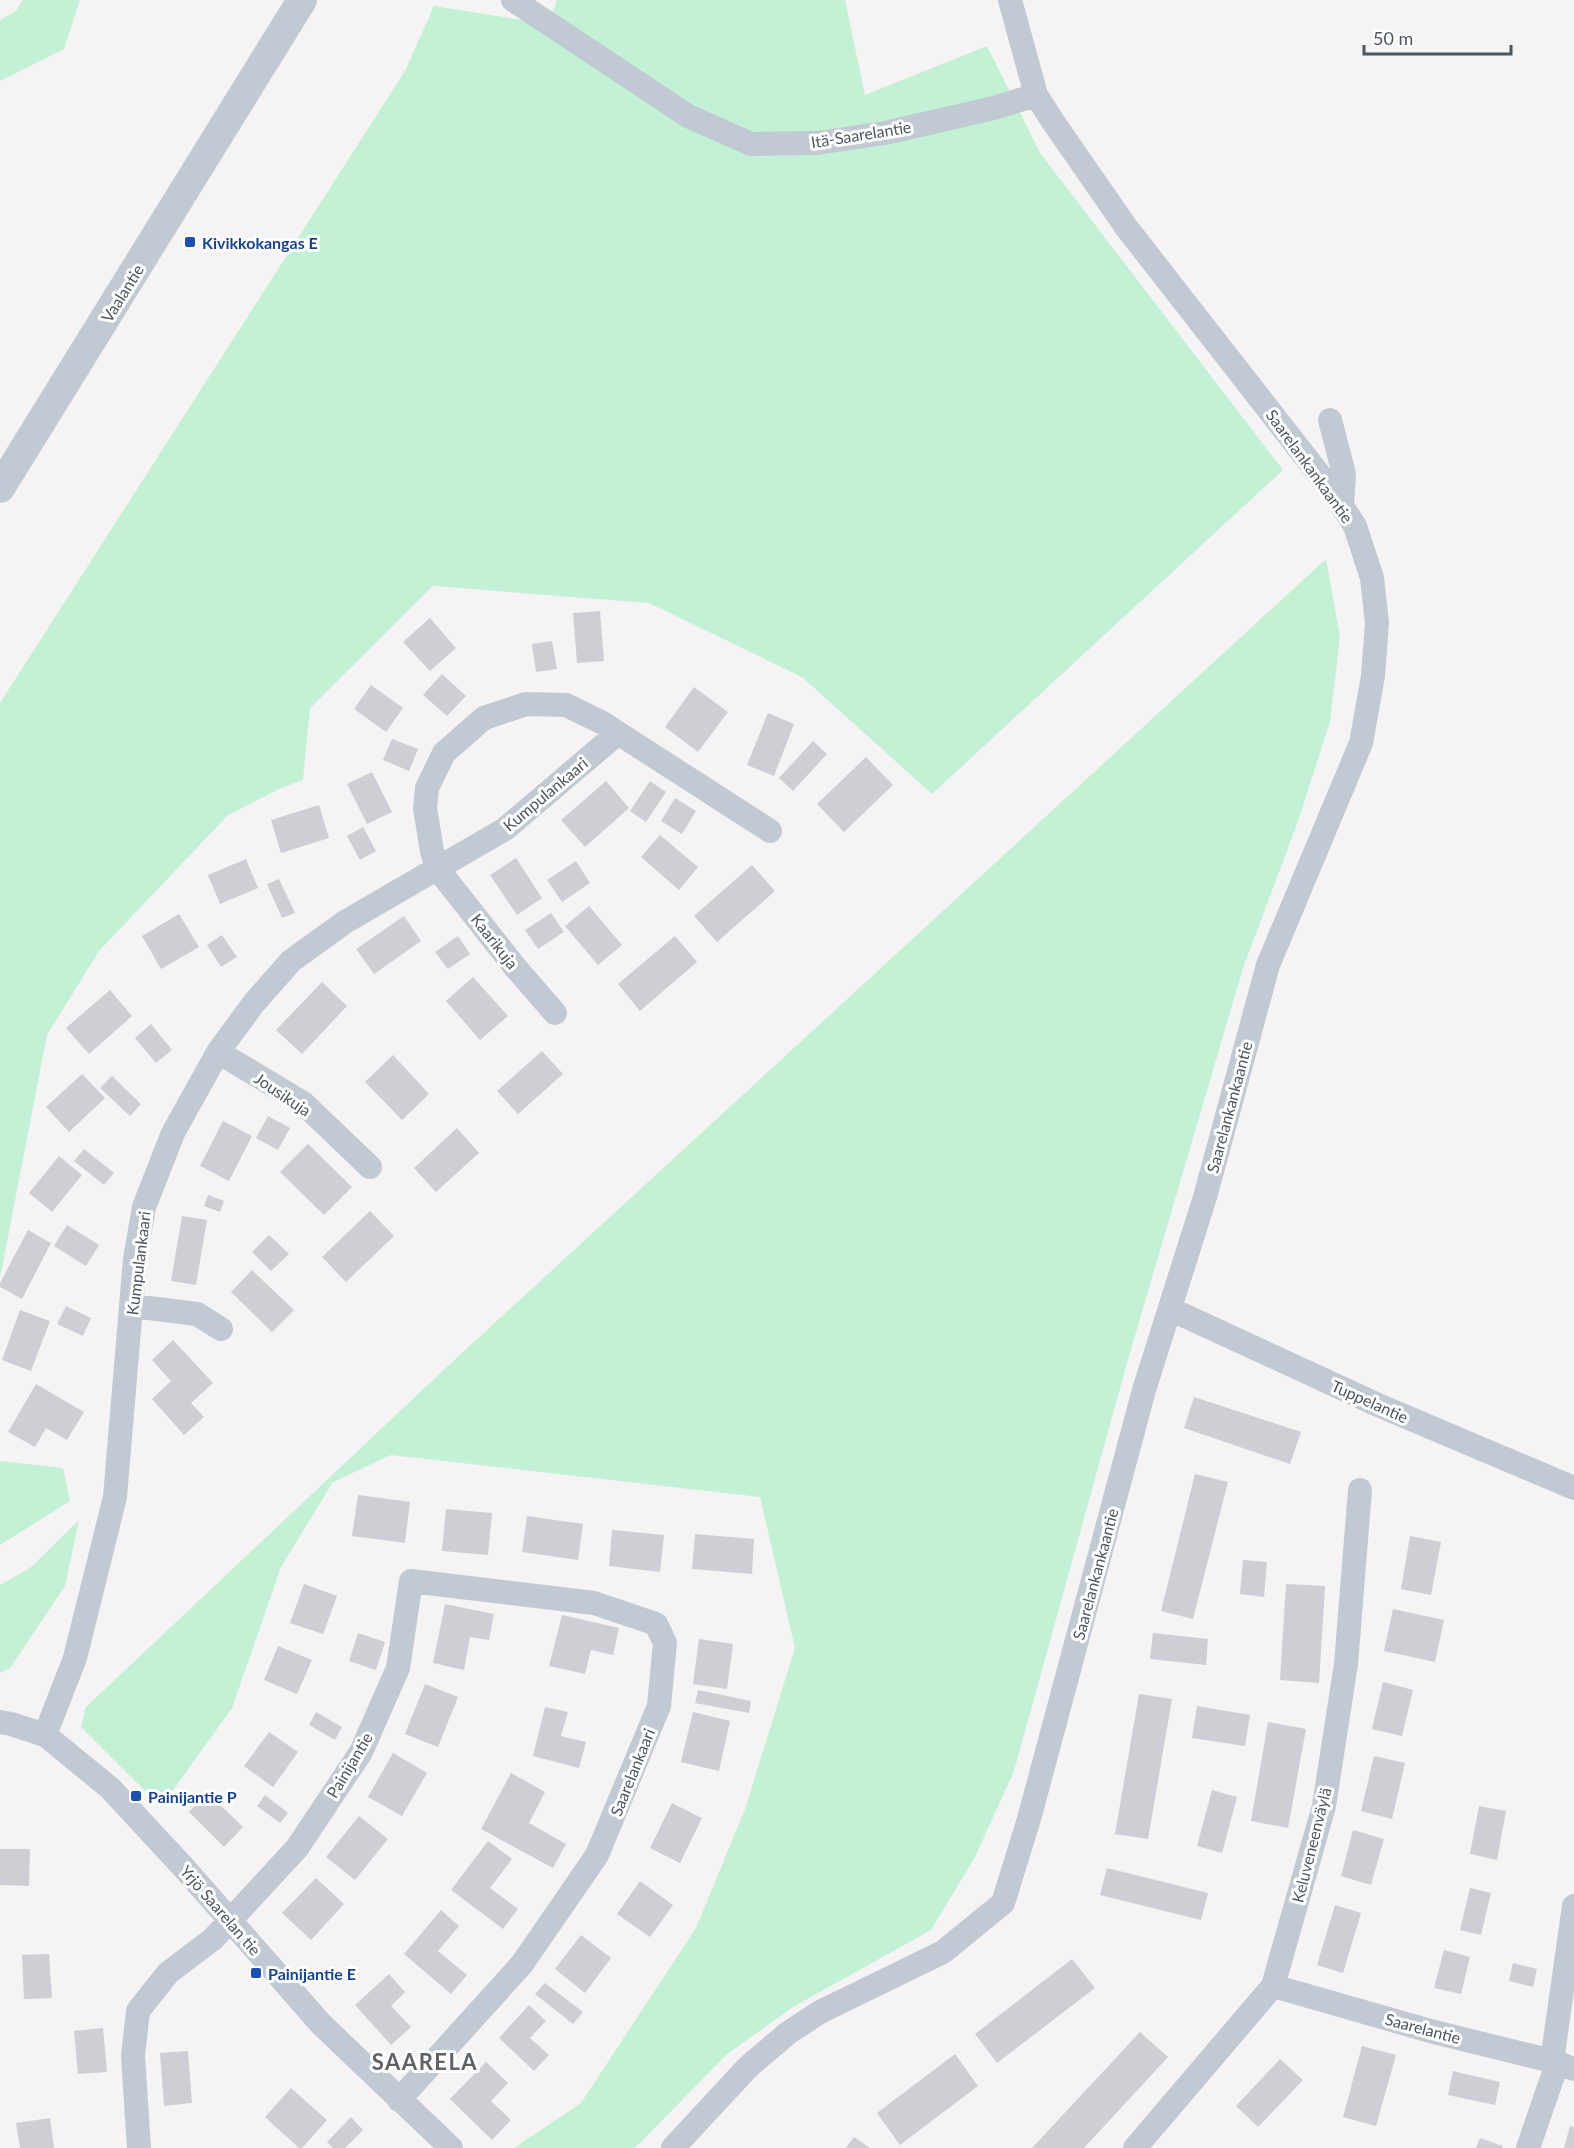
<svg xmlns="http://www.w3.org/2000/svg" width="1574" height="2148" font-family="Lato,sans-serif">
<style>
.green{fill:#c3f1d5}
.building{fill:#cdcfd5}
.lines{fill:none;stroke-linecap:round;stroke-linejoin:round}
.minor{stroke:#c1cad2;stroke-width:24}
.tertiary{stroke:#c1cad2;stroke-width:30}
.transit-dot{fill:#1a4fb4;stroke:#fff;stroke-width:2}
.labels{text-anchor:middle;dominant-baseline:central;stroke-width:6;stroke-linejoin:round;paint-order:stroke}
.street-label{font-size:16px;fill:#4a5661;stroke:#fff}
.transit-label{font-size:16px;font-weight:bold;fill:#164399;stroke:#fff;text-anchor:start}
.district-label{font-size:22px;font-weight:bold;letter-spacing:1.5px;fill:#5f6368;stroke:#fff}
</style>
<rect width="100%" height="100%" fill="#f5f3f3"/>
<path class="green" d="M23,0H80L64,49L0,81V20L16,11Z
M557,0H845L865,95L987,46L1040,153L1283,470L932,794L802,677L649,603L433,586L310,708L303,780L281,788L228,815L99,951L47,1035L0,1278V703L405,71L434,6L548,24Z
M1326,559L1340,637L1330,722L1297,824L1243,968L1129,1356L1014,1771L975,1857L931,1930L793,2007L727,2054L635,2148H514L581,2103L696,1928L745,1809L795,1648L760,1497L391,1455L333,1482L281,1567L232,1708L161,1807L81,1727L86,1707L450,1364Z
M0,1461L63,1468L70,1501L0,1545Z
M79,1520L65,1586L10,1668L0,1673V1585L30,1568Z"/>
<path class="building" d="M600,611L604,661L577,663L573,613Z
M430,618L456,648L430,671L403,642Z
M552,641L557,669L536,672L532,644Z
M442,674L466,696L447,716L423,695Z
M371,685L403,708L386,732L354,709Z
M694,687L728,712L698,752L665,727Z
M768,713L794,724L774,776L747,765Z
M392,739L418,749L409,771L383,760Z
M813,741L827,754L793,791L779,778Z
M866,757L893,785L844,832L817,804Z
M372,772L392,812L367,824L347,784Z
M606,781L629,808L585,847L561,820Z
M650,781L666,792L646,822L630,811Z
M675,798L696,811L682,834L661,821Z
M319,805L329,838L281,853L271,820Z
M363,827L376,851L360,860L347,836Z
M660,835L698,867L679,890L641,857Z
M516,858L542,898L517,915L490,875Z
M246,859L258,888L220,904L208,875Z
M576,861L590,883L562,902L547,880Z
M752,865L775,891L717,942L694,916Z
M279,879L295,913L282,918L267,884Z
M589,906L622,945L598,965L565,926Z
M551,913L564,932L538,949L525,930Z
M179,914L199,947L161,969L142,936Z
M404,916L421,941L374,974L356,949Z
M222,935L237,957L221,967L207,945Z
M458,936L470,954L448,969L435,952Z
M675,936L697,962L640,1011L618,984Z
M473,977L508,1016L480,1040L446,1001Z
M322,982L347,1006L302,1054L276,1030Z
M110,990L132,1016L89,1054L66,1028Z
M151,1024L172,1050L156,1063L135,1038Z
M542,1051L563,1074L518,1114L497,1091Z
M393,1055L429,1094L402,1120L365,1082Z
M82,1074L105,1098L69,1132L46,1107Z
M112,1076L141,1104L130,1116L100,1088Z
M268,1116L290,1128L278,1150L256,1138Z
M223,1121L252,1136L229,1181L200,1166Z
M457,1128L479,1153L436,1192L414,1168Z
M308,1144L352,1187L324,1215L280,1172Z
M84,1149L114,1173L104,1185L74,1161Z
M59,1156L82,1175L52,1212L29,1193Z
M208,1195L224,1201L220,1212L204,1206Z
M370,1211L394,1236L346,1282L322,1257Z
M182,1216L207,1220L196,1285L171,1281Z
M67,1225L99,1245L86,1266L54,1246Z
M28,1230L51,1243L22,1299L0,1287V1283Z
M269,1235L289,1254L271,1271L252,1252Z
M252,1270L294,1310L272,1332L231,1292Z
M66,1306L91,1318L83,1336L57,1324Z
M20,1310L50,1321L31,1371L2,1360Z
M173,1340L213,1383L191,1403L204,1417L184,1435L152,1399L171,1381L152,1360Z
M36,1384L84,1412L67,1440L46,1428L35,1447L8,1432Z
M1194,1397L1301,1432L1290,1464L1184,1428Z
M1195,1474L1228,1482L1193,1619L1161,1611Z
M358,1495L410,1502L405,1543L352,1536Z
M446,1509L492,1513L488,1555L442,1551Z
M527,1516L583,1524L578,1560L522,1552Z
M612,1530L664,1535L660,1572L609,1566Z
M695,1534L754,1539L752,1574L692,1569Z
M1410,1536L1441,1542L1431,1595L1401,1589Z
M1243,1560L1267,1562L1264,1597L1240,1594Z
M304,1584L337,1596L323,1634L290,1623Z
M1286,1584L1325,1586L1319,1683L1280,1680Z
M445,1604L494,1614L489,1640L470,1637L464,1670L433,1663Z
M1393,1609L1444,1620L1435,1662L1384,1651Z
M562,1615L619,1628L613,1655L591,1650L585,1674L549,1666Z
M358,1633L385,1642L376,1670L349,1661Z
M1153,1633L1208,1639L1206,1665L1150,1659Z
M699,1639L733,1644L727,1689L693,1684Z
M278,1646L312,1660L297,1694L264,1680Z
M1383,1682L1413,1690L1402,1736L1372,1729Z
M425,1684L458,1697L438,1747L405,1734Z
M698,1690L751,1701L749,1713L695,1703Z
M1139,1694L1172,1699L1148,1839L1115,1834Z
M1197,1706L1250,1715L1245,1746L1192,1738Z
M545,1707L568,1712L561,1736L586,1742L579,1768L533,1756Z
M316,1712L342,1727L335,1740L309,1725Z
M693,1712L730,1721L719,1771L681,1762Z
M1268,1722L1306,1729L1288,1828L1251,1821Z
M269,1732L298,1752L273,1787L244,1766Z
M393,1753L427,1773L402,1816L368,1797Z
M1374,1756L1405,1763L1392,1819L1361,1811Z
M511,1773L545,1792L529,1823L566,1844L553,1868L481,1829Z
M1212,1790L1237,1797L1222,1853L1197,1846Z
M207,1792L243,1827L224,1847L189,1812Z
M265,1795L288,1813L280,1823L257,1806Z
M672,1803L702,1818L680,1863L650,1848Z
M1479,1806L1506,1811L1497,1860L1470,1854Z
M359,1816L388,1839L355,1880L326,1857Z
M1353,1830L1384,1839L1371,1885L1341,1876Z
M488,1841L512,1859L490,1888L518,1909L503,1929L451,1890Z
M0,1849H30L29,1886L0,1885Z
M1107,1868L1208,1893L1201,1920L1100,1895Z
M316,1878L344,1904L311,1940L282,1913Z
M640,1881L673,1905L650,1937L617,1914Z
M1470,1888L1491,1893L1481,1935L1460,1930Z
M1335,1905L1361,1913L1343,1973L1317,1965Z
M441,1910L459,1926L438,1951L467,1975L451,1994L404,1954Z
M581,1935L611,1958L585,1993L555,1969Z
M1444,1950L1470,1957L1461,1994L1434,1988Z
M49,1954L52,1998L24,1999L22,1955Z
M1072,1959L1095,1988L997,2063L975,2034Z
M1513,1963L1537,1969L1533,1987L1509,1981Z
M389,1974L405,1992L391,2006L411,2027L391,2045L355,2005Z
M545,1983L583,2012L573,2024L535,1994Z
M529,2005L546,2021L530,2038L549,2055L534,2071L499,2038Z
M103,2028L107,2072L78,2074L74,2031Z
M1140,2032L1168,2057L1084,2148H1032Z
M1362,2046L1396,2055L1376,2126L1343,2117Z
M188,2051L192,2103L164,2106L160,2053Z
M955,2054L978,2086L900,2145L877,2113Z
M1280,2059L1303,2080L1258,2127L1236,2106Z
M486,2062L508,2083L491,2101L511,2120L492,2140L450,2099Z
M1453,2071L1500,2082L1495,2105L1448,2095Z
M291,2088L327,2120L302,2148H299L265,2117Z
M351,2117L363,2130L345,2148H333L327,2142Z
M50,2118L54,2148H20L16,2123Z
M1570,2126L1574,2127V2148H1564Z
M854,2137L870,2148H846Z
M1480,2138L1503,2146L1502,2148H1476Z"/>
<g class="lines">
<path class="minor" d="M513,0L688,116L751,144L817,143L885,133L994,108L1036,95
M1330,420L1344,474L1342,505
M555,1013L515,967L437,868L432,851L425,808L427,788L444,753L484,718L526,704L566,705L601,722L618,733
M218,1052L303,1103L370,1167
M133,1306L197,1314L221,1329
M1170,1309L1378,1405L1574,1488
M0,1722L11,1724L45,1735L110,1788L185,1869L321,2024L451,2148
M45,1735L75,1658L115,1497L135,1259L144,1207L173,1133L218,1052L254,1003L291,961L345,922L505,829L618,733L770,831
M1273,1986L1434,2032L1552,2061L1574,2069
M1552,2061L1574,1906
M139,2148L133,2056L138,2011L168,1973L213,1939L297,1848L361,1752L398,1668L411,1581L594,1603L656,1624L665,1643L659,1706L597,1855L522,1964L399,2100
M673,2148L748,2067L788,2033L820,2012L943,1952L1003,1903L1029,1819L1144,1390L1205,1197L1268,965L1361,743L1373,676L1377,623L1372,578L1355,526L1332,491L1126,227L1054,123L1036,95L1010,0
M1135,2148L1273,1986L1324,1806L1346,1664L1360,1490
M1528,2148L1557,2064"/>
<path class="tertiary" d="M0,488L302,0"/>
</g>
<g class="transit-dot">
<rect x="184" y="236" width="12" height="12" rx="3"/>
<rect x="130" y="1790" width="12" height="12" rx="3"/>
<rect x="250" y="1967" width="12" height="12" rx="3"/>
</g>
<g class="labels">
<g class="street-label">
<text transform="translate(861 134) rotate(-9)">Itä-Saarelantie</text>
<text transform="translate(122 293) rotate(-58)">Vaalantie</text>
<text transform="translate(1310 466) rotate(54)">Saarelankankaantie</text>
<text transform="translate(545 794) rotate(-40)">Kumpulankaari</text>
<text transform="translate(495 941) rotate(52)">Kaarikuja</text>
<text transform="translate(283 1094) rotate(34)">Jousikuja</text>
<text transform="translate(1229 1107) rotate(-75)">Saarelankankaantie</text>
<text transform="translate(138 1263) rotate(-83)">Kumpulankaari</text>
<text transform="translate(1370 1401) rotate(24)">Tuppelantie</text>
<text transform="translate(1095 1574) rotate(-75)">Saarelankankaantie</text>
<text transform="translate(349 1765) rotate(-59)">Painijantie</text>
<text transform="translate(632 1772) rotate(-68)">Saarelankaari</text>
<text transform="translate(1311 1845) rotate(-76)">Keluveneenväylä</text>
<text transform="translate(221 1910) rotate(49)">Yrjö Saarelan tie</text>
<text transform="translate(1423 2028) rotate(15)">Saarelantie</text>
</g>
<g class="transit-label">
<text x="202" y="242">Kivikkokangas E</text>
<text x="148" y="1796">Painijantie P</text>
<text x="268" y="1973">Painijantie E</text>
</g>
<g class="district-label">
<text x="425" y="2061">SAARELA</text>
</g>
</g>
<path d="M1364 45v9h147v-9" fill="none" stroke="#4a5661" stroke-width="3"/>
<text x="1373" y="45" font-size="18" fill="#4a5661" stroke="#ffffff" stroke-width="4.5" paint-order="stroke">50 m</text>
</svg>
